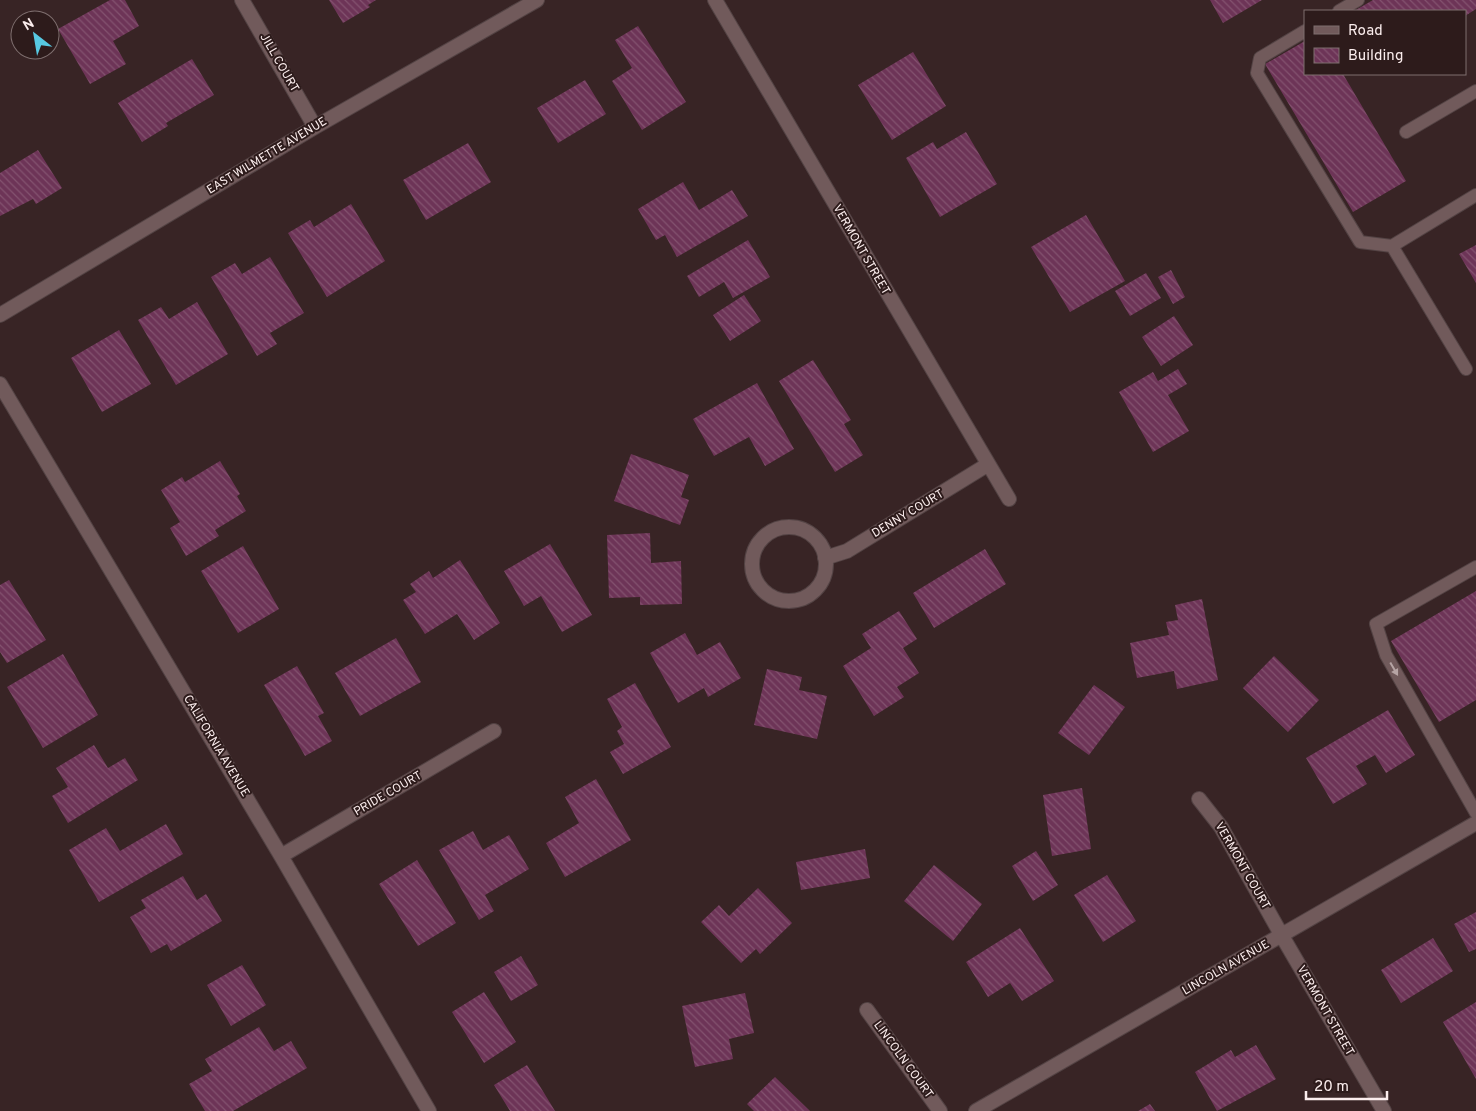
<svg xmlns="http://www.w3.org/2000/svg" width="1476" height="1111" font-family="Overpass,sans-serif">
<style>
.building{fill:url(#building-back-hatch)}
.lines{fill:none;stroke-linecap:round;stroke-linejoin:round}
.service-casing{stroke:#534344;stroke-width:14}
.minor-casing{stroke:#534344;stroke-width:16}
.service{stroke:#715a5b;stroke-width:12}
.minor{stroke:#715a5b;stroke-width:14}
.oneway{fill:#b6a4a4}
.labels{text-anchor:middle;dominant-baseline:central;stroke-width:4;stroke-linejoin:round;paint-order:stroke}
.street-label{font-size:12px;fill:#fbeded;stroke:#2d1b1b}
</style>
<defs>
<pattern id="building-back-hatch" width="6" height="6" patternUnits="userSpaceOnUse" patternTransform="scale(1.25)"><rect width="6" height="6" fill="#6d3457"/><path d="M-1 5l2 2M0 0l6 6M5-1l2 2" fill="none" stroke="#83526f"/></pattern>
</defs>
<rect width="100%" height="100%" fill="#382425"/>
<path class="building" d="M110,0H125L139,26L113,41L126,64L90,84L58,29Z
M329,0H376L368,5L370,7L343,23Z
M1210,0H1262L1223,23Z
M1373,0H1476V9L1465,16V11H1354Z
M638,26L686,102L642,130L612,81L632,68L615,40Z
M1305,41V74H1343L1406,181L1353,212L1265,64Z
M913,52L946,106L892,140L858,85Z
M192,59L214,95L166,123L168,126L142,142L118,103Z
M585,80L606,114L558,143L537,108Z
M966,132L997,184L940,217L906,158L933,142L937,149Z
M468,143L491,182L426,220L403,180Z
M38,150L62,188L36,204L33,199L0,216V173Z
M683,182L699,210L732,190L748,216L677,257L665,235L656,240L638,209Z
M351,204L385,261L327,297L288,233L310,220L314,227Z
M1086,215L1125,281L1070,312L1031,247Z
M748,240L770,277L733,298L724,282L699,297L687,276Z
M1476,245V283L1459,254Z
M270,257L304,313L270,333L277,344L257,356L211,277L235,263L242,274Z
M1171,270L1185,297L1173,304L1158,277Z
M1146,273L1161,298L1130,316L1115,291Z
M744,295L761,321L730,341L713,315Z
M197,302L228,354L176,385L138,320L161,307L169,319Z
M1174,316L1193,345L1161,366L1142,337Z
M119,330L151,384L102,412L71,358Z
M813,360L851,420L844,424L863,455L835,472L779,381Z
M1178,369L1187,384L1168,395L1189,431L1153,452L1119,392L1153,372L1158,381Z
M757,383L794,449L765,466L749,437L714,456L693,419Z
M631,454L689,475L681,497L689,500L680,525L614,501Z
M220,461L240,494L237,496L246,511L215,530L219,536L186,556L170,528L180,522L161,490L182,477L185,482Z
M650,533L651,563L681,561L682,604L640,605V597L609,598L607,535Z
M550,544L592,615L562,632L541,596L524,606L504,571Z
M243,546L279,609L238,633L201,571Z
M985,549L1006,584L934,628L913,593Z
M460,560L500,623L474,640L457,614L425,634L403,600L416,592L410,584L429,571L433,578Z
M9,580L46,640L7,663L0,652V585Z
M1476,591V700L1439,722L1391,641Z
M1202,599L1218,680L1177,689L1174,671L1137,678L1130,643L1169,635L1166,622L1178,620L1175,605Z
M899,611L917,639L903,648L919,673L897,687L904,697L874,716L843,666L871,648L862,634Z
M685,633L697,655L720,642L741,678L708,697L704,688L678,703L650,653Z
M396,638L421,682L360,716L335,673Z
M63,654L98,715L43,748L7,687Z
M1274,656L1319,700L1288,732L1243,688Z
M297,666L324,713L318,716L332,741L305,756L264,685Z
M767,669L802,677L799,690L827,696L817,739L754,725Z
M635,683L671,747L623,774L610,752L624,744L617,731L622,727L607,699Z
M1094,685L1125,707L1089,755L1058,733Z
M1388,710L1415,755L1386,773L1375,755L1356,766L1367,784L1333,804L1306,758Z
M94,745L108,768L125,758L138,780L68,823L52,796L68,787L56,768Z
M596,779L631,840L565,877L546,843L579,823L565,797Z
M1082,788L1091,849L1052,856L1043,795Z
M166,824L183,854L99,902L69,850L106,828L120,851Z
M473,831L483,850L509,835L529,869L485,895L494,911L479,920L439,850Z
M865,849L870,878L801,890L796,862Z
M1036,851L1058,885L1033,901L1012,866Z
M417,860L456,923L418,946L379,884Z
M934,865L982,904L953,941L904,901Z
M1107,875L1136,921L1103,942L1074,895Z
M183,876L197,900L206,894L222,921L171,951L167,944L151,953L130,917L146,908L141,900Z
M758,888L792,923L760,954L756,949L741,963L701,922L719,905L729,916Z
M1476,912V949L1469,952L1454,924Z
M1020,928L1054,981L1022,1001L1010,983L988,997L966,962Z
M1433,938L1453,971L1401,1003L1381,970Z
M521,956L538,985L511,1001L494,972Z
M242,965L266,1005L231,1026L207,985Z
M484,992L516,1042L484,1063L452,1012Z
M745,993L754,1033L729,1039L733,1059L695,1067L682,1006Z
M1476,1002V1079L1443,1022Z
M259,1027L274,1051L291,1041L307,1068L233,1111H205L189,1084L212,1071L205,1059Z
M1256,1045L1276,1079L1217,1111L1195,1072L1231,1050L1235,1057Z
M527,1065L555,1111H510L494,1085Z
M775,1077L810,1111H754L747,1104Z
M1150,1104L1155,1111H1138Z"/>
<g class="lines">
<g class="service-casing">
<path id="service" d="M1339,11L1358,0
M1305,31L1260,58L1257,73L1360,242L1392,246
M1406,132L1476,91
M1466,369L1392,246L1476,195
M1476,567L1376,624L1386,655L1476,813"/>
</g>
<g class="minor-casing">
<path id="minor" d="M242,0L315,127
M715,0L1009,499
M0,315L315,127L537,0
M0,384L281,856L429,1111
M752 564a37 37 0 1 1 74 0a37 37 0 1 1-74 0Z
M825,558L847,551L987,465
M1199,799L1221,827L1282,936L1384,1111
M281,856L494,731
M867,1010L940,1111
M976,1111L1476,823"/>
</g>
<use href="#service" class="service"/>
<use href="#minor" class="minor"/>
</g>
<defs><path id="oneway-solid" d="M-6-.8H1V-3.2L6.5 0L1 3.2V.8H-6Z" transform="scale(1.25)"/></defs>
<use class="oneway" href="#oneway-solid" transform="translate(1394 669) rotate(60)"/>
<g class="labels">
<g class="street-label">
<text transform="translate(279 63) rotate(60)">JILL COURT</text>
<text transform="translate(267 156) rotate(-31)">EAST WILMETTE AVENUE</text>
<text transform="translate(861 250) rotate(60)">VERMONT STREET</text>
<text transform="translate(908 514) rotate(-31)">DENNY COURT</text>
<text transform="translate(216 746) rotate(59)">CALIFORNIA AVENUE</text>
<text transform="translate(388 794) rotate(-30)">PRIDE COURT</text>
<text transform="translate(1242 866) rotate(60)">VERMONT COURT</text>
<text transform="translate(1226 968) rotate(-30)">LINCOLN AVENUE</text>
<text transform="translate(1325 1011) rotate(60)">VERMONT STREET</text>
<text transform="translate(903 1060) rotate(54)">LINCOLN COURT</text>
</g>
</g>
<rect x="1304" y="10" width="162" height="65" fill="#2d1b1b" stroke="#7f6f6f"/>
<rect x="1314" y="26" width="25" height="8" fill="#715a5b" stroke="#7f6f6f"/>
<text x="1348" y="35" font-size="15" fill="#fbeded">Road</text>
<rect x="1314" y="48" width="25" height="15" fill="url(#building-back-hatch)" stroke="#7f6f6f"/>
<text x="1348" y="60" font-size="15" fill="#fbeded">Building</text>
<g transform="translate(35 35) rotate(329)"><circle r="24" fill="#2d1b1b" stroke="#7f6f6f"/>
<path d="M0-4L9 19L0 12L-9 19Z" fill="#57c9e2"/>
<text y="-8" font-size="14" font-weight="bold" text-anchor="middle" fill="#fbeded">N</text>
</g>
<path d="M1306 1091v8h81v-8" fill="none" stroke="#fbeded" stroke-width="2.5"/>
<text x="1314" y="1091" font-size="15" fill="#fbeded" stroke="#2d1b1b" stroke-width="4" paint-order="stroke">20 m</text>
</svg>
